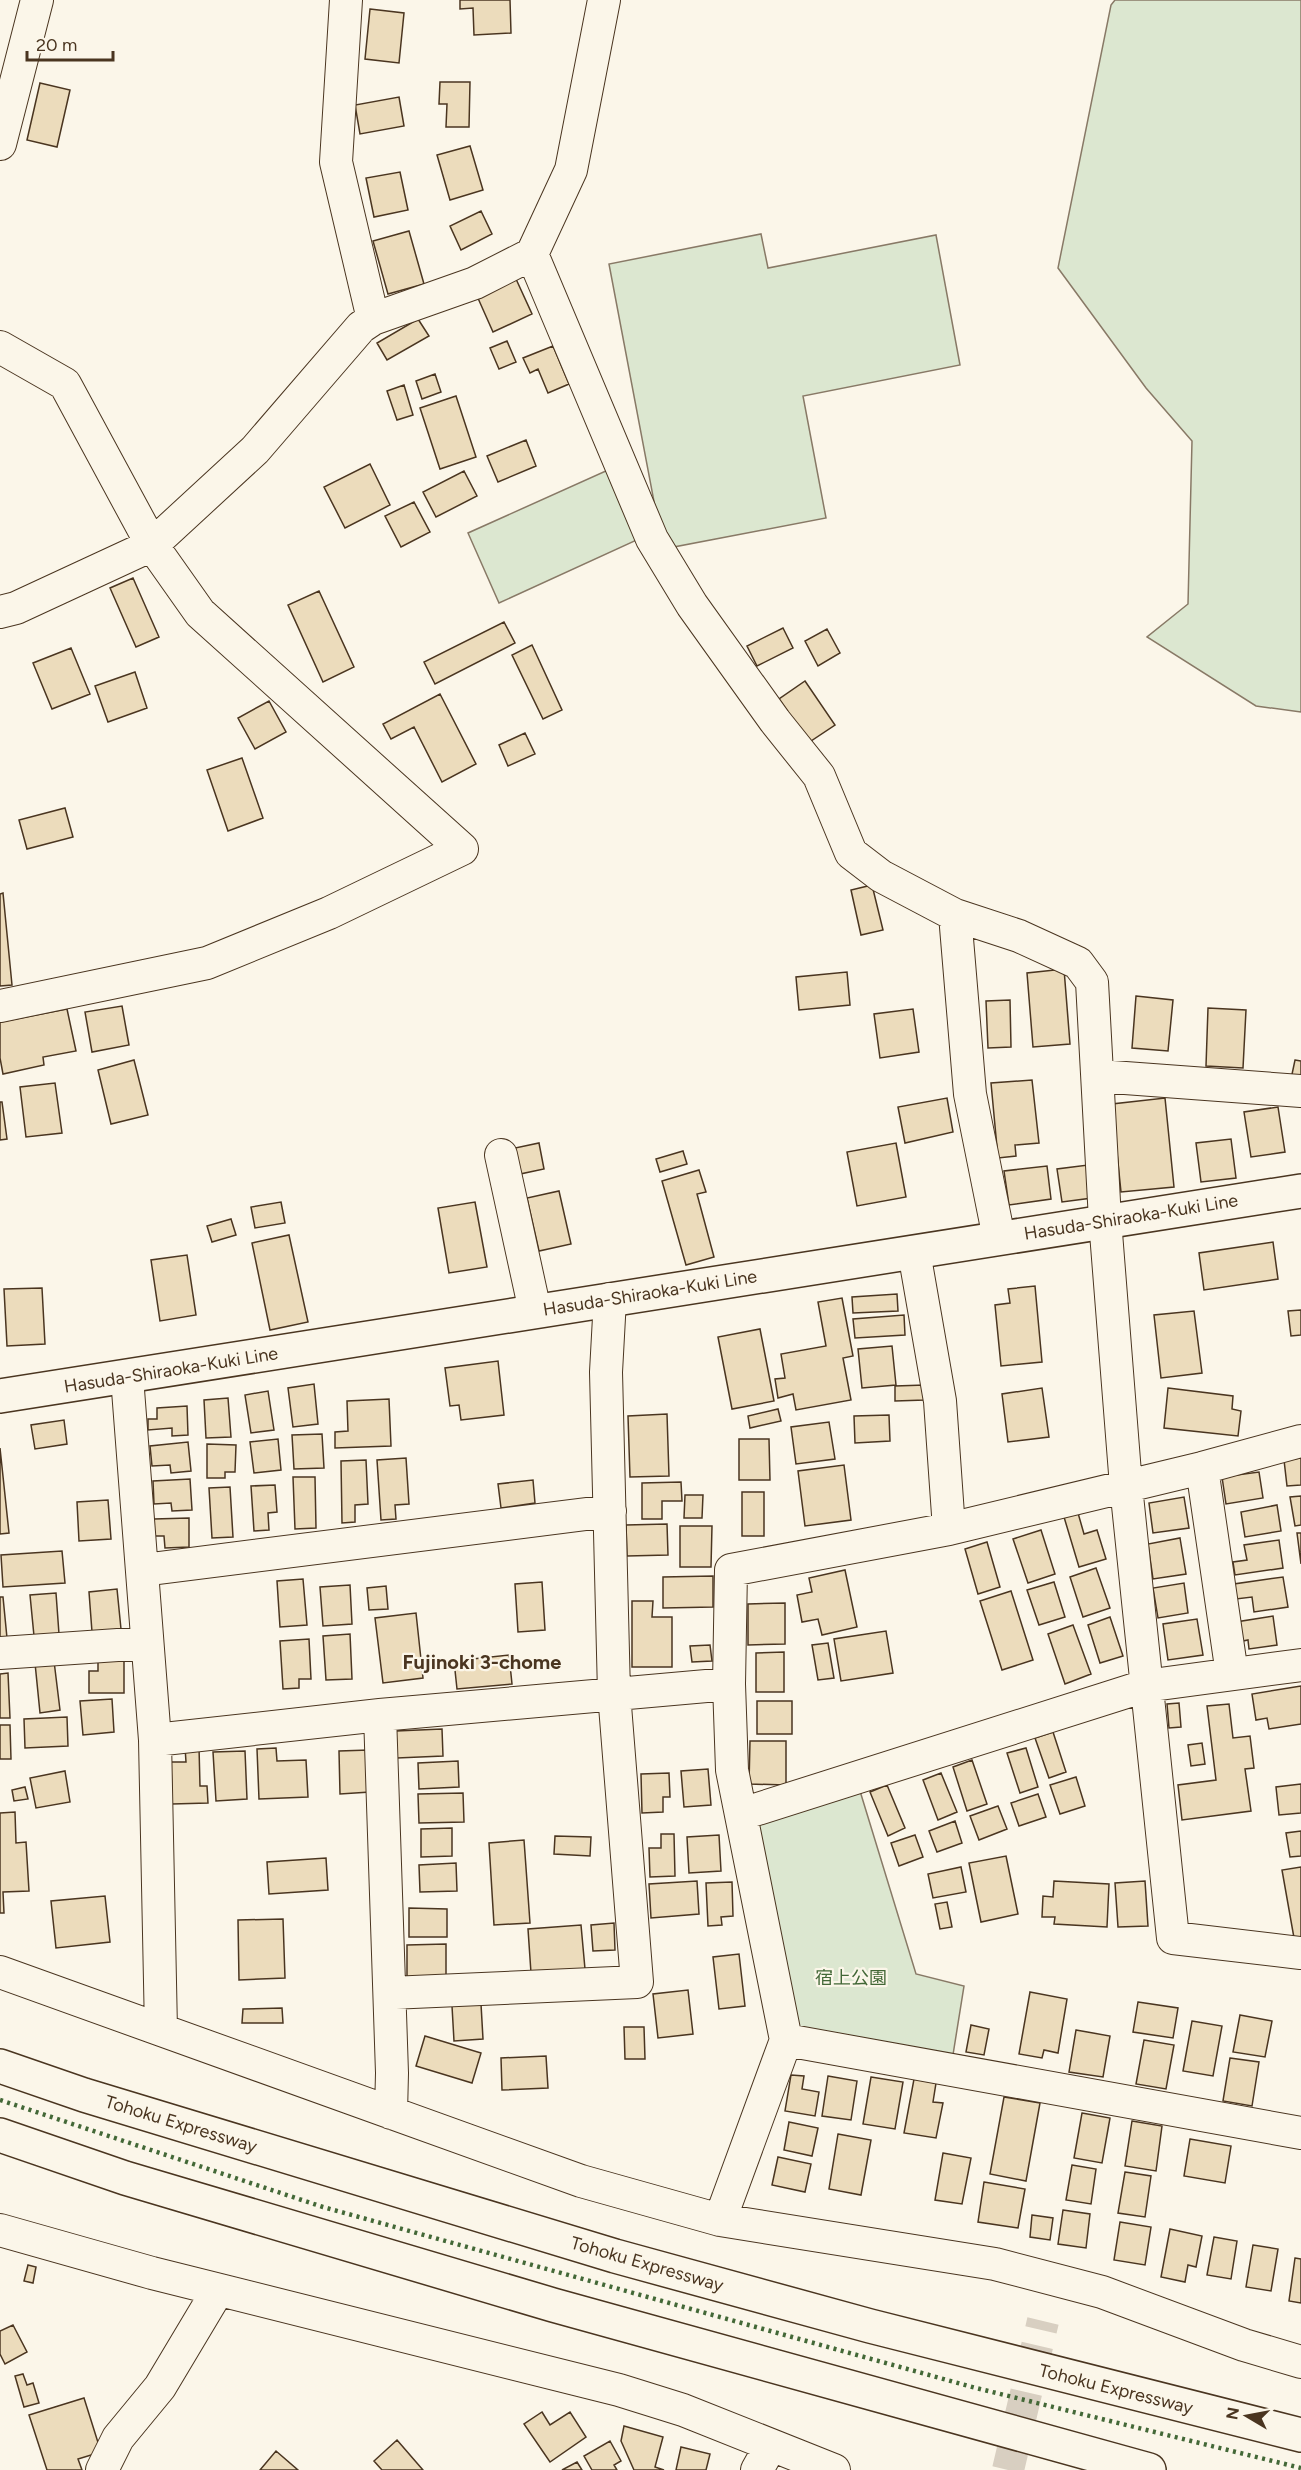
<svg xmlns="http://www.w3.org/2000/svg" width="1301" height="2470" font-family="Figtree,'Noto Sans JP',sans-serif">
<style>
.green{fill:#dce7d0;stroke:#887966;stroke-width:1.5}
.building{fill:#ecdcbc;stroke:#4a3520;stroke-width:1.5}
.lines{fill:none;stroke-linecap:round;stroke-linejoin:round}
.minor-tunnel{stroke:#d8cfc1;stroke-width:32;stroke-dasharray:32 16;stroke-linecap:butt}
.minor-casing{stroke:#4a3520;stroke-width:34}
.major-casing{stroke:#4a3520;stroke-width:36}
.highway-casing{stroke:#4a3520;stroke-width:36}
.minor{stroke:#fbf6e9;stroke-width:32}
.major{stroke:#fbf6e9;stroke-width:33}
.highway{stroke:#fbf6e9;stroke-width:33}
.hedge{stroke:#436837;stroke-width:4.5;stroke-dasharray:3 4.5;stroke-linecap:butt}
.labels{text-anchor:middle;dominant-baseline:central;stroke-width:4.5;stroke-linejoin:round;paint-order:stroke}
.street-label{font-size:18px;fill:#4a3520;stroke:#fbf6e9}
.park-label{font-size:18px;fill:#436837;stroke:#fbf6e9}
.neighbourhood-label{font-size:20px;font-weight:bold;fill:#4a3520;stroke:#fbf6e9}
</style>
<rect width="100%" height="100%" fill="#fbf6e9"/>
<path class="green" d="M1115,0H1301V712L1256,706L1147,637L1188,604L1192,441L1146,388L1058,268L1111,5Z
M761,234L768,268L936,235L960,365L803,396L826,518L663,549L609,264Z
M608,470L639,539L499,603L468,533Z
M860,1791L916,1974L964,1986L952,2061L800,2034L754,1826Z"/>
<path class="building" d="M460,0H510L511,33L474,35L473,8L460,9Z
M370,9L404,13L399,63L365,59Z
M440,82H470L469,127H446L447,104H439Z
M40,83L70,90L57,147L27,140Z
M399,97L404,126L360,134L355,105Z
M470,146L483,190L450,200L437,155Z
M400,172L408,210L374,217L366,178Z
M481,211L492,234L461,250L450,226Z
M409,231L424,284L388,294L373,241Z
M516,279L532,314L493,332L477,296Z
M418,319L429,336L387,360L377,343Z
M507,341L516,362L499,369L490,348Z
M553,346L569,384L548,393L538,369L530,373L523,358Z
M435,374L441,392L422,399L416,381Z
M404,385L413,415L397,420L387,391Z
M456,396L476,457L440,469L420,408Z
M526,440L536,466L498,482L487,456Z
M370,464L390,505L345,528L324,487Z
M464,471L477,496L436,517L423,492Z
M414,502L430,532L401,547L385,516Z
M133,578L159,637L136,647L110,588Z
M319,591L354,667L323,682L288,605Z
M504,622L515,643L435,684L424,662Z
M783,628L793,648L757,666L747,646Z
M827,629L840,653L818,666L805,641Z
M532,645L562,710L543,719L512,655Z
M71,648L90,694L52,709L33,663Z
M135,672L147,708L108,722L95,686Z
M805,681L835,725L808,743L779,699Z
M440,694L476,764L442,782L414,727L391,739L383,724Z
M269,701L286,732L255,749L238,718Z
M525,733L535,754L508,766L499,745Z
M242,758L263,818L228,831L207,770Z
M65,808L73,837L27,849L19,820Z
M872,885L883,930L861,935L851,890Z
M3,893L12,985L0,986V894Z
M1064,969L1070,1044L1033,1047L1027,973Z
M847,972L850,1005L799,1010L796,977Z
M1136,996L1173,1000L1168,1051L1132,1048Z
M1010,1000L1011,1047L988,1048L986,1001Z
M122,1006L129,1045L92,1052L85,1012Z
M1208,1008L1246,1010L1243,1068L1206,1066Z
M67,1009L76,1051L43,1057L44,1065L3,1074L0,1058V1022Z
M913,1009L919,1052L880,1058L874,1014Z
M134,1060L148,1115L111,1124L98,1070Z
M1295,1060L1301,1061V1081L1291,1079Z
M1032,1080L1039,1143L1015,1145L1016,1156L998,1158L991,1083Z
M55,1083L62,1133L26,1137L20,1087Z
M947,1098L953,1132L905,1143L898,1107Z
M1165,1098L1174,1187L1121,1192L1112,1104Z
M0,1102H2L7,1139L0,1140Z
M1278,1107L1285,1152L1251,1157L1244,1112Z
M1231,1139L1236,1178L1201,1182L1196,1143Z
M539,1143L544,1169L520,1174L515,1148Z
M896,1143L906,1197L857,1206L847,1152Z
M683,1151L687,1164L660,1172L656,1159Z
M1088,1165L1092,1198L1062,1202L1057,1169Z
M1047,1166L1051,1199L1009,1205L1004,1171Z
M699,1170L706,1192L697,1194L714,1257L686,1265L662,1181Z
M559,1191L571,1244L539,1251L527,1198Z
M281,1202L285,1223L255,1228L251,1207Z
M475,1202L487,1267L449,1273L438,1208Z
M231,1219L236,1235L212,1242L207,1226Z
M289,1235L308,1322L270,1330L252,1243Z
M1273,1242L1278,1279L1204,1290L1199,1253Z
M187,1255L196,1315L160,1321L151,1260Z
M1035,1286L1042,1362L1001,1366L995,1305L1010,1303L1008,1289Z
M42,1288L45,1344L7,1346L4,1289Z
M897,1294L898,1311L853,1313L852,1297Z
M842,1298L853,1356L843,1358L851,1400L796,1410L793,1394L778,1398L775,1379L785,1378L781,1354L826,1346L818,1302Z
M1301,1310V1335L1291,1336L1288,1311Z
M1194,1311L1202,1373L1161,1378L1154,1315Z
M904,1315L905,1335L855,1338L853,1319Z
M760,1329L774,1401L732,1409L718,1337Z
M892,1346L896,1385L862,1388L858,1349Z
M498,1361L504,1415L461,1420L459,1405L450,1406L445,1368Z
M314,1384L318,1424L293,1427L288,1388Z
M925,1385V1400L895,1401V1386Z
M1042,1388L1049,1437L1008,1442L1002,1394Z
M1168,1388L1233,1396L1232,1409L1241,1411L1238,1436L1164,1428Z
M268,1391L274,1430L251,1433L245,1395Z
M228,1398L231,1437L206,1438L204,1400Z
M389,1399L391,1446L335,1448V1432L348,1431L347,1401Z
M187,1406L188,1435L172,1436V1428L148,1430V1419H157V1408Z
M778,1409L781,1421L750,1428L748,1416Z
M667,1414L669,1476L630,1477L628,1416Z
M889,1415L890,1441L855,1443L854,1416Z
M64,1420L67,1444L35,1449L31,1425Z
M829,1422L835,1459L796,1464L791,1427Z
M322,1434L324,1468L294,1469L292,1435Z
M278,1439L281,1470L254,1473L250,1442Z
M739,1439H769L770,1480H739Z
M188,1442L191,1471L171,1473L170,1465L152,1466L150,1446Z
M207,1444L236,1445L235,1472H225V1478H207Z
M0,1448L9,1533L0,1534Z
M406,1458L409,1504L395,1505L396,1519L381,1520L377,1460Z
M1301,1458V1485L1287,1486L1284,1460Z
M366,1460L368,1504L355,1505V1522L342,1523L341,1461Z
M844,1465L851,1520L805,1526L798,1471Z
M1259,1472L1263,1498L1226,1504L1222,1477Z
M293,1477H315L316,1528L295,1529Z
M190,1479L192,1510L172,1511L171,1503L154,1504L153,1481Z
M533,1480L535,1503L501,1508L498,1484Z
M681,1482L682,1501H662V1519H642V1483Z
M275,1485L277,1512L268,1513L269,1530L254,1531L251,1486Z
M230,1487L233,1537L212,1538L209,1488Z
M742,1492H764V1536H742Z
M685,1495H703L702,1518H684Z
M1301,1496V1525L1295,1526L1290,1497Z
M1184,1497L1189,1528L1153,1533L1149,1503Z
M108,1500L111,1539L79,1541L77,1502Z
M1277,1505L1281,1531L1245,1537L1241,1512Z
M1078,1513L1084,1534L1097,1530L1106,1559L1079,1567L1064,1517Z
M189,1518V1547L165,1548L164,1536H154V1519Z
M667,1524L668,1555L627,1556L626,1525Z
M680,1526H712L711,1567H680Z
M1041,1530L1055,1574L1028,1583L1013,1539Z
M1297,1533H1301V1564Z
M1180,1538L1186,1574L1153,1579L1148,1544Z
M1279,1540L1283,1568L1235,1575L1233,1562L1247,1560L1244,1545Z
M987,1542L1000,1587L978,1594L965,1549Z
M62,1551L65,1583L3,1587L1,1555Z
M1096,1568L1110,1608L1083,1617L1070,1577Z
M845,1570L857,1627L822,1635L818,1619L802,1622L797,1595L812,1592L809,1578Z
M713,1576V1607L663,1608V1577Z
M1283,1577L1288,1607L1254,1612L1252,1597L1236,1599L1234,1584Z
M303,1579L307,1625L280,1627L277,1581Z
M542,1582L545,1630L518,1632L515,1584Z
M1054,1582L1065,1617L1039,1625L1027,1590Z
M1184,1583L1188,1613L1158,1618L1153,1588Z
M350,1585L352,1624L323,1626L320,1587Z
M386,1586L388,1609L369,1610L367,1588Z
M117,1589L121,1629L92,1632L89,1592Z
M1011,1591L1033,1660L1002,1670L980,1601Z
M56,1593L59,1634L34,1636L30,1595Z
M0,1597H3L7,1638H0Z
M632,1601H653L652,1617H672V1667H632Z
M785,1603V1644L748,1645V1604Z
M416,1613L423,1678L383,1683L375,1618Z
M1273,1616L1277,1645L1249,1649L1248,1640L1238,1642L1236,1622Z
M1110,1617L1123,1656L1100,1663L1088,1625Z
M1197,1619L1203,1655L1168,1660L1163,1624Z
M1073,1625L1091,1674L1065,1684L1048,1634Z
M886,1631L893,1673L841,1681L834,1639Z
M350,1634L352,1679L326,1680L323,1636Z
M309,1639L311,1679H299V1688L283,1689L280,1641Z
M828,1643L834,1678L818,1680L812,1645Z
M710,1645L712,1661L692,1662L690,1646Z
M784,1652V1692H756V1653Z
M509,1655L512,1684L457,1689L454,1661Z
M98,1657H124V1693H89V1671H98Z
M54,1661L60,1710L40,1713L35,1663Z
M8,1673L10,1718H0V1674Z
M1301,1686V1724L1269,1729L1267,1718L1256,1720L1252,1694Z
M112,1699L114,1732L83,1735L80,1701Z
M757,1701H792V1734H757Z
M1179,1703L1181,1727L1169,1728L1167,1704Z
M1229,1704L1233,1738L1250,1736L1254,1768L1245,1769L1251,1811L1182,1820L1178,1785L1216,1780L1207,1706Z
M67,1717L68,1746L25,1748L24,1719Z
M0,1725H10L11,1759H0Z
M442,1729L443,1756L397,1758L396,1731Z
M1053,1732L1066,1772L1049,1778L1035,1738Z
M750,1741H786V1785L749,1784Z
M1202,1743L1205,1764L1191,1766L1188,1745Z
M185,1747H199L200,1786H207L208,1803L172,1804L171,1762H186Z
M276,1748L277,1761L306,1760L308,1797L259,1799L257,1749Z
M1026,1748L1038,1787L1020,1793L1007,1753Z
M369,1750L370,1792L340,1794L339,1751Z
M245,1751L247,1799L216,1801L213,1752Z
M972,1760L987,1804L967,1811L953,1767Z
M458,1761L459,1787L419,1789L418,1763Z
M708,1769L711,1805L684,1807L681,1771Z
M65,1771L70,1802L36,1808L30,1778Z
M669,1773L670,1797H663V1812L642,1813L641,1774Z
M941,1773L957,1812L938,1820L923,1780Z
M1076,1777L1085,1806L1060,1814L1050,1785Z
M1301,1784V1813L1279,1815L1276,1787Z
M887,1785L905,1828L888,1836L870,1792Z
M25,1787L28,1799L14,1801L12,1790Z
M463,1793L464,1822L419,1823L418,1794Z
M1038,1794L1046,1817L1019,1826L1011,1803Z
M998,1806L1007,1829L979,1840L970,1816Z
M15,1812L16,1843L26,1842L29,1891L3,1892L4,1913H0V1813Z
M955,1821L962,1843L937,1852L929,1831Z
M452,1828V1856L421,1857V1829Z
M1301,1831V1856L1290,1857L1286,1833Z
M661,1834H674L675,1876L650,1877L649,1848H661Z
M719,1835L721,1871L689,1873L687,1837Z
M915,1835L923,1857L899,1866L891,1843Z
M555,1836L591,1837L590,1856L554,1854Z
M524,1840L530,1923L494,1925L489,1843Z
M1006,1856L1018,1914L981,1922L969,1863Z
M326,1858L328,1890L269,1894L267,1862Z
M456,1863L457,1891L420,1892L419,1865Z
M961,1867L966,1892L933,1898L928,1874Z
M1301,1867V1937L1294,1938L1282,1870Z
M697,1881L699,1914L651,1918L649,1884Z
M1054,1881L1109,1884L1107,1927L1054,1924L1055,1917H1042L1043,1896L1053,1897Z
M1145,1881L1148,1926L1118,1927L1115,1883Z
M732,1882L733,1916L721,1917L722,1925L708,1926L706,1883Z
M105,1896L110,1942L56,1948L51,1901Z
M947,1902L952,1927L940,1929L935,1904Z
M409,1908L447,1909V1937H409Z
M283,1919L285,1978L239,1980L238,1920Z
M614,1923L615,1950L593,1951L591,1925Z
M581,1925L585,1969L531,1973L528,1929Z
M446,1944V1978H407V1945Z
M739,1954L745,2006L719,2009L713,1957Z
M688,1990L693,2034L658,2038L653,1994Z
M1030,1992L1067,1999L1058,2053L1044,2050L1042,2058L1019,2054Z
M1138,2002L1178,2008L1173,2038L1133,2032Z
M481,2004L483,2039L454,2041L452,2006Z
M282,2008L283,2023H242L243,2009Z
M1240,2015L1272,2021L1265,2057L1233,2052Z
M1192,2021L1222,2026L1213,2076L1183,2071Z
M971,2025L989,2029L984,2055L966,2052Z
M624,2027H644L645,2059H625Z
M1076,2030L1110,2036L1103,2077L1069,2072Z
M425,2036L481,2053L472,2083L416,2066Z
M1144,2040L1174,2045L1166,2089L1136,2084Z
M546,2056L548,2088L502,2090L501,2058Z
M1230,2058L1259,2062L1252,2106L1223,2101Z
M791,2075L804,2076L802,2089L819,2092L815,2116L785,2111Z
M828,2076L857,2081L851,2120L822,2116Z
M871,2077L903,2082L895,2129L863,2124Z
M914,2079L936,2083L933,2102L943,2103L936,2138L904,2133Z
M1004,2097L1040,2103L1026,2181L990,2174Z
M1082,2113L1110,2118L1102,2163L1074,2158Z
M1132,2121L1162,2126L1156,2171L1125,2166Z
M789,2122L818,2128L812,2156L784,2150Z
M838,2134L871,2140L861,2195L829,2189Z
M1190,2139L1231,2146L1225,2183L1184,2176Z
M943,2153L971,2158L962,2204L935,2200Z
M778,2157L811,2164L805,2192L772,2185Z
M1072,2165L1096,2169L1091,2204L1066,2200Z
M1125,2172L1151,2176L1145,2217L1118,2213Z
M984,2182L1025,2189L1018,2228L978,2222Z
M1063,2210L1090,2214L1086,2248L1058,2244Z
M1032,2215L1053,2218L1050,2240L1030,2237Z
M1120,2222L1151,2227L1145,2265L1114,2260Z
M1170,2229L1202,2236L1196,2267L1188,2265L1185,2282L1161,2277Z
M1214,2237L1237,2241L1231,2279L1207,2275Z
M1253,2245L1278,2249L1271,2291L1246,2287Z
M1295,2258L1301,2259V2303L1289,2301Z
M28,2265L36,2267L33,2283L24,2281Z
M13,2325L27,2352L5,2364L0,2354V2331Z
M23,2374L27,2385L33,2383L39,2403L24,2407L15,2376Z
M84,2398L101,2452L78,2459L82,2470H47L29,2415Z
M542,2412L550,2425L570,2412L586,2437L550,2462L524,2424Z
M624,2426L663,2437L655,2467L664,2470H634L621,2441Z
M397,2440L423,2470H382L374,2461Z
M610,2441L621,2461L614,2465L617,2470H592L584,2456Z
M681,2447L710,2454L706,2470H676Z
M276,2451L298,2470H260Z
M577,2462L582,2470H562Z"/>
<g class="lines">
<path class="minor-tunnel" d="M1008,2470L1043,2321"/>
<g class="minor-casing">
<path id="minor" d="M346,0L336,162L373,319
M0,144L37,0
M532,254L652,539L692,605L775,721L819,776L851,853L881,876L955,915L1019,936L1078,963L1092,982L1105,1220L1126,1486L1173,1938L1301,1953
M0,347L65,384L152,545L200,613L462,849L329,913L207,963L0,1006
M0,612L16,608L152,545L255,450L361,327L373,319L475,283L532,254L571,170L604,0
M955,915L970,1094L999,1238
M1098,1076L1301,1091
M501,1155L535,1311
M914,1252L940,1401L949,1529
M127,1377L155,1740L161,2030
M1202,1468L1232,1674
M143,1570L610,1511
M0,1653L147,1643
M380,1715L392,2073L391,2113
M155,1740L380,1715L729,1684
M742,1814L1145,1686L1301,1665
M0,1972L581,2181L720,2220L995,2264L1102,2292L1244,2345L1301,2362
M390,1993L637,1982L614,1693L606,1372L610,1299
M786,2040L1301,2133
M720,2220L786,2040L732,1770L729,1684L731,1570L949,1529L1202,1468L1301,1441
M0,2230L152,2273L619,2390L683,2410L834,2470
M102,2470L118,2438L160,2387L218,2290
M757,2470L771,2445"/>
</g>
<g class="major-casing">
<path id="major" d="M0,1396L1301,1191"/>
</g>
<g class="highway-casing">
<path id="highway" d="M0,2066L84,2095L615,2256L870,2326L1301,2435
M0,2135L125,2178L553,2305L1149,2470"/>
</g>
<use href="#minor" class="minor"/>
<use href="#major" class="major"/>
<use href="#highway" class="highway"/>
<path class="hedge" d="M0,2100L323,2207L976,2388L1301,2468"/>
</g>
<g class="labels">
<g class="street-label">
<text transform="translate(1131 1217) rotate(-9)">Hasuda-Shiraoka-Kuki Line</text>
<text transform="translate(650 1293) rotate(-9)">Hasuda-Shiraoka-Kuki Line</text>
<text transform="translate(171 1370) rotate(-9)">Hasuda-Shiraoka-Kuki Line</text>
<text transform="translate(181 2124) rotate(17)">Tohoku Expressway</text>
<text transform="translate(647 2264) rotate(16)">Tohoku Expressway</text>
<text transform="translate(1116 2389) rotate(14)">Tohoku Expressway</text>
</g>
<g class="park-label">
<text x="851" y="1978">宿上公園</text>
</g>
<g class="neighbourhood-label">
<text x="482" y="1662">Fujinoki 3-chome</text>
</g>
</g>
<g transform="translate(1247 2416) rotate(280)" stroke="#fbf6e9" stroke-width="4.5" paint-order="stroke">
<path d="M0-4.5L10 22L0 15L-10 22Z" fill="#4a3520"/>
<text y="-9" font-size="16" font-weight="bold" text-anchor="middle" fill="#4a3520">N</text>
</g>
<path d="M27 51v9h86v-9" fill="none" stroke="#4a3520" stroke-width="3"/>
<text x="36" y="51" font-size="18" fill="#4a3520" stroke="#fbf6e9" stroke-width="4.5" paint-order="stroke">20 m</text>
</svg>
